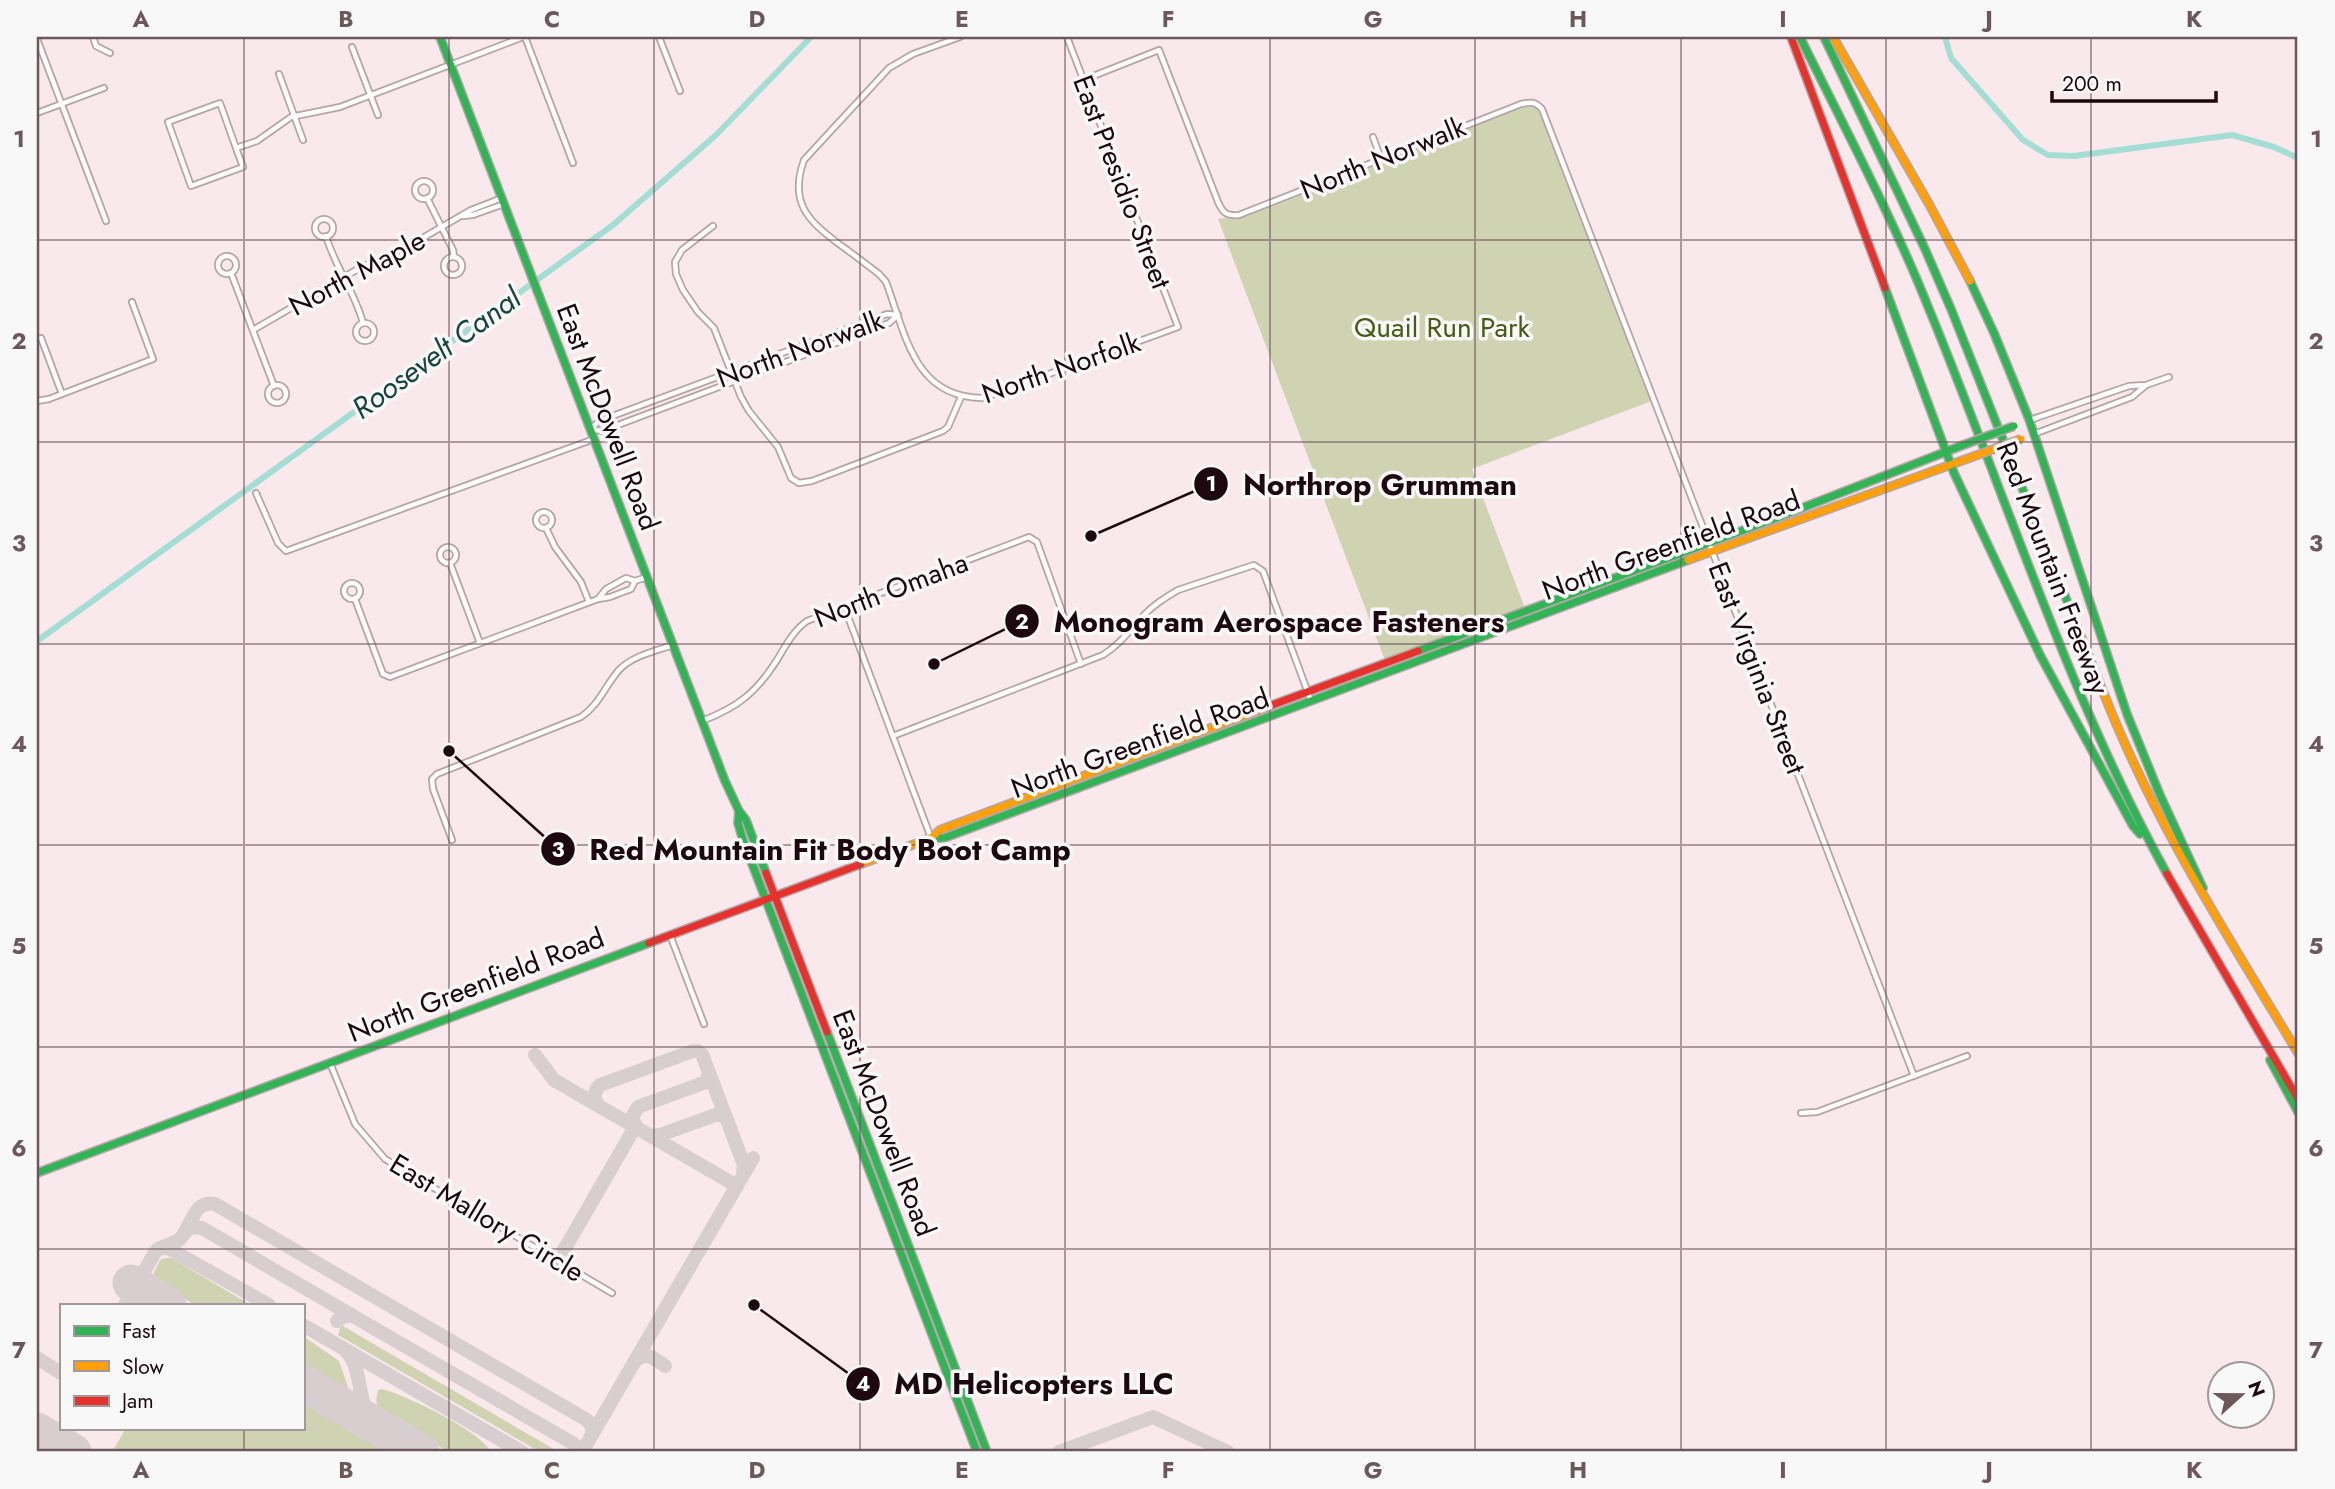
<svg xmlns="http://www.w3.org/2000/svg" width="2335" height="1489" viewBox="0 0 2335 1489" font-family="Jost,sans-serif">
<rect width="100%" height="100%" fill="#f9e9ec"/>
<!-- green -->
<g fill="#cfd3b2">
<polygon points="1531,102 1542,109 1654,400 1472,469 1526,611 1386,663 1218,219 1239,215"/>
<polygon points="165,1258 171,1258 251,1305 195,1305 153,1279 154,1272 160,1260"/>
<polygon points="341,1325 557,1451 561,1452 540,1452 338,1335"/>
<polygon points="303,1336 339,1361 351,1396 303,1368"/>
<path d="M382,1389C406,1395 480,1431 491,1452H449L381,1413C375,1407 376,1398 378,1390Z"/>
<polygon points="303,1398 396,1452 112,1452 126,1428 303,1428"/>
</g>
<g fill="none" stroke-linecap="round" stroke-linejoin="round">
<!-- canal -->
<g stroke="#a4ddd4" stroke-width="6">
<polyline points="1945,37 1951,58 2023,140 2048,155 2074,156 2232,135 2274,147 2298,158"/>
<polyline points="37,641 613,225 716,135 811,37"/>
</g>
<!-- taxiway -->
<g stroke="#d8ced0" stroke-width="14">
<polyline points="535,1055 554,1080 737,1186"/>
<path d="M599,1106C593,1099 593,1092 600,1085L693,1051H698L702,1054L744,1165L743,1175"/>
<polyline points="637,1129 632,1117 638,1107 706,1082 709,1074"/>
<polyline points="651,1136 660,1135 718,1114 726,1118"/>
<polyline points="185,1232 191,1227 202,1228 353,1316"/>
<path d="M158,1249C165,1245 174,1244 180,1239C192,1227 193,1199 215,1204L587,1420L592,1427V1435"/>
<polyline points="564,1250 635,1127"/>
<polyline points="125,1305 154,1254 158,1249 166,1247 269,1305"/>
<polyline points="337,1321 344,1316 353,1316 574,1444 579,1452"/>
<polyline points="303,1325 522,1452"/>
<path d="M346,1351C365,1371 355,1408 377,1427"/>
<polyline points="37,1358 61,1373"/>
<path d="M635,1361C646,1350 655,1359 665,1366"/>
<polyline points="582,1452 753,1158"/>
<polyline points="1059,1452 1153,1417 1228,1452"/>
</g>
<!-- runway -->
<g stroke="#d8ced0" stroke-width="37">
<polyline points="131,1283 168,1305"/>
<polyline points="303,1383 421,1452"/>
<polyline points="37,1431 73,1452"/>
</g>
<defs>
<g id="street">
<polyline points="93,37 96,46 110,53"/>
<polyline points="525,37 573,163"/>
<polyline points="659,37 680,91"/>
<path d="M960,37L913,54L889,68L804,160C789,202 807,220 839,244C853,254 866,264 879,274L886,282C906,335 914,398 983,398L1178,327L1067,37"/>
<polyline points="37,39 106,221"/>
<polyline points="352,47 378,115"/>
<polyline points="279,74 303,140"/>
<path d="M1083,80L1159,50L1218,202C1223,213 1226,216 1239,215L1521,104C1530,102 1535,101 1542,109L1914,1076"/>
<polyline points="37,113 104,88"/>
<polyline points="1373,137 1381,159"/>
<polyline points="236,148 220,103 168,122 191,186 243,167 236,148 257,141 291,117 340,107 523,37"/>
<circle cx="424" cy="190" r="9"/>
<polyline points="427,198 453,250 454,257"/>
<polyline points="463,216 473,215 504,204"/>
<circle cx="324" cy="228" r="9"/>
<polyline points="713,226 682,250 675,262 676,274 683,290 698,312 714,328 741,397 749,411 778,447 791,478 799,483 812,481 943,431 948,427 961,397"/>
<path d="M326,236C335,267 355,292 363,323"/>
<circle cx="227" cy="265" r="9"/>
<circle cx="453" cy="266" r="9"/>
<polyline points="231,273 274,386"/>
<circle cx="365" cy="332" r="9"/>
<polyline points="253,330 358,269 407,247 471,210 502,198"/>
<polyline points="41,338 62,394"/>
<circle cx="277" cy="394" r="9"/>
<polyline points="37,401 49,399 153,359 132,302"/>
<polyline points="2030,420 2129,386 2146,385 2169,377"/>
<polyline points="591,429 602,431 889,323 898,315"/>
<polyline points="591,429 599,421 887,314 898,315"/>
<polyline points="2034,434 2132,397 2145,386"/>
<polyline points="256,493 278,543 286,551 594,439"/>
<circle cx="544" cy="520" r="8"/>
<polyline points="546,528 555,547 581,582 589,602"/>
<circle cx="448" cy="555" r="8"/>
<polyline points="450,563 480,643"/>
<polyline points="635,581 631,589 610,597 598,599 606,589 626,578 635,581 647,577"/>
<circle cx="352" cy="591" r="8"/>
<polyline points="355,599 383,674 390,677 598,599"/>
<polyline points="844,606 931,838"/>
<path d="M702,721C738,707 756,693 777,660C786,645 793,631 807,621L1029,537L1037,542L1081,664"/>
<path d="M893,736L1103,655C1123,642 1130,629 1146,613C1156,603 1166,597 1178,590L1254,565L1263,571L1311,701"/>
<path d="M452,840L433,789L432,779L437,774L581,717C599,705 605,686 619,670C632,656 655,651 673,645"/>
<polyline points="670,935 704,1024"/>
<polyline points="330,1063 355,1124 385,1159 612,1293"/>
<polyline points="1801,1113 1817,1112 1967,1056"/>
</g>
<g id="fast">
<polyline points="440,37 725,781 739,811 746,820 766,873"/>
<path d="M1800,37C1844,127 1892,216 1929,309C2007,498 2068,695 2167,874"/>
<polyline points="1824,37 1925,249 1951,309 2104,694"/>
<polyline points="1970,281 1994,333 2029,419 2127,714 2160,795 2203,888"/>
<polyline points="1885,288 1954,473 2040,655 2133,826 2140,834"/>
<polyline points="1418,651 1784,515 1958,447"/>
<polyline points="739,811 738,823 743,840 977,1452"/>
<polyline points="931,838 944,838 1688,560"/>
<polyline points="827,1032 987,1452"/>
<polyline points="2270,1060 2298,1112"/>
<polyline points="37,1173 649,943"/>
</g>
<g id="slow">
<polyline points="1833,37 1929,204 1970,281"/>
<polyline points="1688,560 1972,457"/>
<path d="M2104,694C2154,822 2228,936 2298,1053"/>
<polyline points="861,864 931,838 940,830 1264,708"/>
</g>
<g id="jam">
<polyline points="1791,37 1885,288"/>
<polyline points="1264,708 1418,651"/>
<polyline points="766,873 827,1032"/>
<polyline points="2167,874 2298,1099"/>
<polyline points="649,943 861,864"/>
</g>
</defs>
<!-- street casing -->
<use href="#street" stroke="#b6a5a8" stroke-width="8"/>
<!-- fast casing -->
<use href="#fast" stroke="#b6a5a8" stroke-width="10"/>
<!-- slow casing -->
<use href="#slow" stroke="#b6a5a8" stroke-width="10"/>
<!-- jam casing -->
<use href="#jam" stroke="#b6a5a8" stroke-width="10"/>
<!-- street -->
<use href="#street" stroke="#fefcfc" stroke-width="4.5"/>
<!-- fast -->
<use href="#fast" stroke="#30b455" stroke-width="7"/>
<!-- slow -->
<use href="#slow" stroke="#ff9f0a" stroke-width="7"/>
<!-- jam -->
<use href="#jam" stroke="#e5322d" stroke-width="7"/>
<defs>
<polyline id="fast-bridge" points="1958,447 2014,426"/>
<polyline id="slow-bridge" points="1972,457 2021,439"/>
</defs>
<!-- fast-bridge casing -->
<use href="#fast-bridge" stroke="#b6a5a8" stroke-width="10" stroke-linecap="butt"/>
<!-- slow-bridge casing -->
<use href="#slow-bridge" stroke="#b6a5a8" stroke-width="10" stroke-linecap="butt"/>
<!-- fast-bridge -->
<use href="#fast-bridge" stroke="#30b455" stroke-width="7"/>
<!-- slow-bridge -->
<use href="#slow-bridge" stroke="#ff9f0a" stroke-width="7"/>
</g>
<!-- grid -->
<path fill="none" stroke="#6b575c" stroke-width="2" stroke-opacity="0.55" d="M244,37V1305M449,37V1452M654,37V1452M860,37V1452M1065,37V1452M1270,37V1452M1475,37V1452M1681,37V1452M1886,37V1452M2091,37V1452M37,240H2298M37,442H2298M37,644H2298M37,845H2298M37,1047H2298M37,1249H2298M244,1428V1452"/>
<g text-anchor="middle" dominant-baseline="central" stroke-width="7" stroke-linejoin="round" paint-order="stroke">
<!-- street labels -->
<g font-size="28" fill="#1e080f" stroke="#f8f8f8">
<text transform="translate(1383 158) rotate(-22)">North Norwalk</text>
<text transform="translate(1122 182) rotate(69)">East Presidio Street</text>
<text transform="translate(357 273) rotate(-28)">North Maple</text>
<text transform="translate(800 349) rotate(-20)">North Norwalk</text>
<text transform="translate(1061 368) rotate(-19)">North Norfolk</text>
<text transform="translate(608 417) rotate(69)">East McDowell Road</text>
<text transform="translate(1671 545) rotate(-20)">North Greenfield Road</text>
<text transform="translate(2053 568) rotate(69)">Red Mountain Freeway</text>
<text transform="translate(891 590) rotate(-21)">North Omaha</text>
<text transform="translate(1757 668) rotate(69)">East Virginia Street</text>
<text transform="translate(1140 743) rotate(-20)">North Greenfield Road</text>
<text transform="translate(476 985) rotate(-21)">North Greenfield Road</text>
<text transform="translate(884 1123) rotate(69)">East McDowell Road</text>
<text transform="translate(487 1218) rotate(31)">East Mallory Circle</text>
</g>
<!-- park labels -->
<g font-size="28" fill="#485b16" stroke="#f8f8f8">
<text x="1442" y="327">Quail Run Park</text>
</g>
<!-- water labels -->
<g font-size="30" font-style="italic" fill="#1a443e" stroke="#f8f8f8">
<text transform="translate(436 353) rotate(-36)">Roosevelt Canal</text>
</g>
</g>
<!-- callouts -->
<path fill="none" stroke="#1e080f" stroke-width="2.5" d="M1091 536L1211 484M934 664L1022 621M449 751L558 849M754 1305L863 1384"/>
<g fill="#1e080f" stroke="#f8f8f8" stroke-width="2.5">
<circle cx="1091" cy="536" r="7"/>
<circle cx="934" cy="664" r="7"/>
<circle cx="449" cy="751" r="7"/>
<circle cx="754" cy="1305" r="7"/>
<circle cx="1211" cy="484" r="18"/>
<circle cx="1022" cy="621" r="18"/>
<circle cx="558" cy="849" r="18"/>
<circle cx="863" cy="1384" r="18"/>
</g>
<g font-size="21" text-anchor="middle" font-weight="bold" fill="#fff">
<text x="1211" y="491">1</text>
<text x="1022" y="629">2</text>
<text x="558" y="857">3</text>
<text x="863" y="1391">4</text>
</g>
<g font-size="30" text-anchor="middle" font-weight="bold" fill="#1e080f" stroke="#f8f8f8" stroke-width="7" stroke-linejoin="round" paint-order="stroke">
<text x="1380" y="495">Northrop Grumman</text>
<text x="1279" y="632">Monogram Aerospace Fasteners</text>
<text x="830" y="860">Red Mountain Fit Body Boot Camp</text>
<text x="1034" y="1394">MD Helicopters LLC</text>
</g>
<!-- border -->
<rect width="2335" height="1489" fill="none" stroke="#f8f8f8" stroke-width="77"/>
<!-- legend -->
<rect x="60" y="1304" width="245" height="126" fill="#f8f8f8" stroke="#a1989b" stroke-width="2"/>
<rect x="74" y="1326" width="35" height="10" fill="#30b455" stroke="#a1989b" stroke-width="2"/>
<text x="122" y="1338" font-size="21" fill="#1e080f">Fast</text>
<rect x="74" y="1361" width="35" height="10" fill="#ff9f0a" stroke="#a1989b" stroke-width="2"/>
<text x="122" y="1374" font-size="21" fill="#1e080f">Slow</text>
<rect x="74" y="1396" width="35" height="10" fill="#e5322d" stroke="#a1989b" stroke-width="2"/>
<text x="122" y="1408" font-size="21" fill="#1e080f">Jam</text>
<!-- north arrow -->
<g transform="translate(2241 1395) rotate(69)"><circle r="33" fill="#f8f8f8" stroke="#a1989b" stroke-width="2"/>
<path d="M0-5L12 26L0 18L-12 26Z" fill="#6b575c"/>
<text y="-10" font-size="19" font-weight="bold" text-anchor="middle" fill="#1e080f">N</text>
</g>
<!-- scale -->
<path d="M2052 91v10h164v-10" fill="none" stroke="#1e080f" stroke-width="3.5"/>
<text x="2062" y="91" font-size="21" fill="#1e080f" stroke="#f8f8f8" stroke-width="5" paint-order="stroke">200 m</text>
<rect x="38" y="38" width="2258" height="1412" fill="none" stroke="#6b575c" stroke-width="2.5"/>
<g font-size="23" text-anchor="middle" font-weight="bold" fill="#6b575c">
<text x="141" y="27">A</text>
<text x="346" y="27">B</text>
<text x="552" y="27">C</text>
<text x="757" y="27">D</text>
<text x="962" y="27">E</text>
<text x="1168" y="27">F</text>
<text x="1373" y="27">G</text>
<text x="1578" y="27">H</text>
<text x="1783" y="27">I</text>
<text x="1989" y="27">J</text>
<text x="2194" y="27">K</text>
<text x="19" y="147">1</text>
<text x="2316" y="147">1</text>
<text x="19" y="349">2</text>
<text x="2316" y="349">2</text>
<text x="19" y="551">3</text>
<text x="2316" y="551">3</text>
<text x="19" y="752">4</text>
<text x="2316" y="752">4</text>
<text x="19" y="954">5</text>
<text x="2316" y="954">5</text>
<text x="19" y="1156">6</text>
<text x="2316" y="1156">6</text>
<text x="19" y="1358">7</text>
<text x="2316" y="1358">7</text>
<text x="141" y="1478">A</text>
<text x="346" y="1478">B</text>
<text x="552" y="1478">C</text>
<text x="757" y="1478">D</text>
<text x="962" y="1478">E</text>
<text x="1168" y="1478">F</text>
<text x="1373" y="1478">G</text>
<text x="1578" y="1478">H</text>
<text x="1783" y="1478">I</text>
<text x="1989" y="1478">J</text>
<text x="2194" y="1478">K</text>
</g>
</svg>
